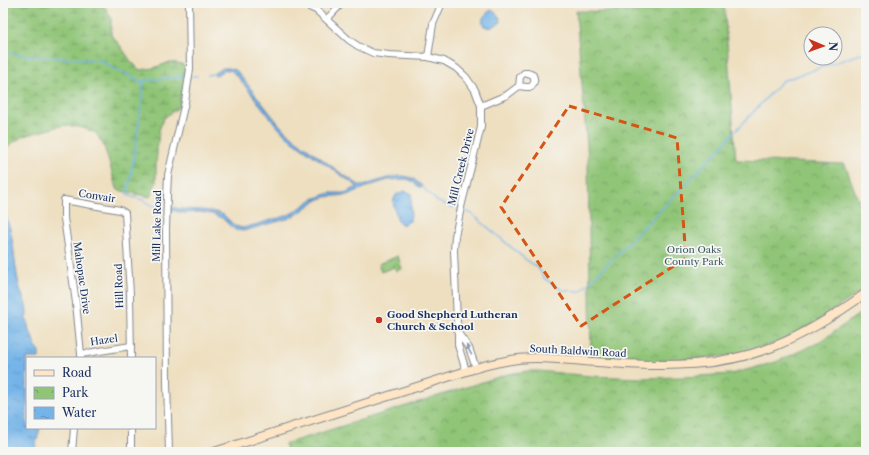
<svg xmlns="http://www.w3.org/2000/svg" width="869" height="455" viewBox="0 0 869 455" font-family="'Libre Caslon Text',serif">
<defs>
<pattern id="wetland-marsh" width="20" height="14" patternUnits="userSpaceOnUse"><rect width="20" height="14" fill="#90c577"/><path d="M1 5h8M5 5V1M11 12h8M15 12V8" fill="none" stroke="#75a065"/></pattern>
<pattern id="park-crowns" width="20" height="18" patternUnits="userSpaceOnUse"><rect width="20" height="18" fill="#90c577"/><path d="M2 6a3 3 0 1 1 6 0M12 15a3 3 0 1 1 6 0" fill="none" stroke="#75a065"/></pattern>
<pattern id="water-ripples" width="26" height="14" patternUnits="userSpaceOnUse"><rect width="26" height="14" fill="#74b4e8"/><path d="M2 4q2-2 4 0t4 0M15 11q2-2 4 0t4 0" fill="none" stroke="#5e93bf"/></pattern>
</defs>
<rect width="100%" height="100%" fill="#f6f6f2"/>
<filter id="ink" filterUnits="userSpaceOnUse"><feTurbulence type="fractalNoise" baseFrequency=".025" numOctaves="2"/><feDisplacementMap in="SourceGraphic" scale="8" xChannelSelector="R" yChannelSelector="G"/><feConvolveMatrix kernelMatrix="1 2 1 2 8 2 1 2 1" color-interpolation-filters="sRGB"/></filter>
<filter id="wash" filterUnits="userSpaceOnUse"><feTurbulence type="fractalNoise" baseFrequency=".012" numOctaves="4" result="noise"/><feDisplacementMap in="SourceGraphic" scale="16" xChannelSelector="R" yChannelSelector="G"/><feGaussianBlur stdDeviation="0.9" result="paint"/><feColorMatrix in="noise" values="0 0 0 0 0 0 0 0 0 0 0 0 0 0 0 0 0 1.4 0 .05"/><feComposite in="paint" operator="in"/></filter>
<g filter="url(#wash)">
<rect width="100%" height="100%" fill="#eedfc0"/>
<!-- wetland -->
<polygon fill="url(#wetland-marsh)" stroke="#567a6a" points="3,3 90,3 105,7 111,18 111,35 119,44 130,60 140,70 154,68 170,62 182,64 185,68 179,107 164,118 159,130 156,164 156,183 150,197 118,190 114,181 111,169 104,146 96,133 84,128 65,125 23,136 11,144 3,152"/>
<!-- park -->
<g fill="url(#park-crowns)" stroke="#567a6a">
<polygon points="650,3 724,3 736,160 845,164 866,222 866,288 815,323 777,343 726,356 678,360 633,361 591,358 588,158 576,11 650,12"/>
<polygon points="398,256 402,269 397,271 394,267 381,272 378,264"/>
<polygon points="866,309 866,452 288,452 285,444 508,374 528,371 539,371 590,376 639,378 685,377 731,374 776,362 820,342"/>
</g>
<!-- water -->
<g fill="url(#water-ripples)" stroke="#4872a3">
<path d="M491,10C497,13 500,16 501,22L490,28L484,26C480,18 485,15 491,10Z"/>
<path d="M223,68H229L236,70L278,123L286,132L338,171L359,185L363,186C374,182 398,173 409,177C414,178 418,183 422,186V187L420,188L412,181L407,179L388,180L372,185L347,195L325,197L314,202L296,215L287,219L243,231L235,230L222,218L212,214L199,212L184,213L171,210V209L173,207L179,209L203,210L216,212L224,215L235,226L243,228L286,216L294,212L313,199L324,195L330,193H344L358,187L287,137L276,125L242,82L233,72L230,70H225L216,75H214V73Z"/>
<path d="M404,191L411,193C412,198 411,202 411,207C411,212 411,216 410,221L405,224H401L398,221L394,207L393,201L396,195Z"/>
<path d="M3,210C15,233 13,260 19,285C21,294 26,302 27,311C27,315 27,317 25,320L28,321V326L29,331L32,335L35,346L39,351V358H27V428H40L35,448L33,452H3Z"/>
</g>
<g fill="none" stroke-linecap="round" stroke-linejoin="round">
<!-- stream -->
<g stroke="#74b4e8" stroke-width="1.5">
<polyline points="3,52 29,56 99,60 109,65 113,69 124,73 140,81 144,84 134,158 127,195 143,200 151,205 165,209"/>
<polyline points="208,75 213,74"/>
<polyline points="192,76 197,76"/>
<polyline points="140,81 188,76"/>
<polyline points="422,187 430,194 438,202 444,204 449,207 458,207 459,209"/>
<polyline points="462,211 468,212 472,214 525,259 537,267 541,272 544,278 545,279 562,290 581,291 690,180 782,81 866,52"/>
</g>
</g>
</g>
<g filter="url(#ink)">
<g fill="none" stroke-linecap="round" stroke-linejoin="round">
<defs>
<g id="minor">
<polyline points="300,3 316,10 349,40 358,46 373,53 389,55 428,57 444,61 456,68 466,77 475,90 481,106 481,127 462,203 455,236 454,251 457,322 458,333 458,345 466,371"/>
<polyline points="327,19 342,3"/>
<polyline points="428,57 433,24 442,3"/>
<path d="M481,106L507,95L519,86L526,87H531C535,82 535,80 533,75L528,73H524L520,77L519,86"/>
<polyline points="458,333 469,348 476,368"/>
<polyline points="81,354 131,346"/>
<polyline points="81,358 81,354 76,303 64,218 64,200 120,210 125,213 130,294 131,358"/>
<polyline points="131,428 131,452"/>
<polyline points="72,452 74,428"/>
<polyline points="169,452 167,383 166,230 167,196 168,175 185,102 190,69 189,3"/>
</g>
<path id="secondary" d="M214,452L476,368C496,362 516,358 536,358C561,358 586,362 611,363C666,367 723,367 775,346C808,333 837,314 866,293"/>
</defs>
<!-- minor casing -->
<use href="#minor" stroke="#84878f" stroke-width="8"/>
<!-- secondary casing -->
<use href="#secondary" stroke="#84878f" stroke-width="10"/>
<!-- minor -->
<use href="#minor" stroke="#fff" stroke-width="6"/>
<!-- secondary -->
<use href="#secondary" stroke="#fde5c5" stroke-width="8"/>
</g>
<!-- one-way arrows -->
<defs><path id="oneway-solid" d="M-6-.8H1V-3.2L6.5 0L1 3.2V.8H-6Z"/></defs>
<use fill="#8d97ae" href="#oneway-solid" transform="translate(469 350) rotate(-117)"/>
</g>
<!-- marked area -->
<path fill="none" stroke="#d45514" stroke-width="3" stroke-dasharray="8 5" stroke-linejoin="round" d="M569,106L677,138L686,258L581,326L501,207Z"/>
<!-- markers -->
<circle fill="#c8321e" stroke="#f6f6f2" stroke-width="1.5" cx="379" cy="320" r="4"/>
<g text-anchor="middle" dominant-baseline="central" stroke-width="3.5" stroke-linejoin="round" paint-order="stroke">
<!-- street labels -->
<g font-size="10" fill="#1b2f5e" stroke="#f6f6f2">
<text transform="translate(461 167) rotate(-76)">Mill Creek Drive</text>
<text transform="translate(97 196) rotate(9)">Convair</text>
<text transform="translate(157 226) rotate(-89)">Mill Lake Road</text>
<text transform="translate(82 278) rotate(82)">Mahopac Drive</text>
<text transform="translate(119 286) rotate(-92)">Hill Road</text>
<text transform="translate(104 340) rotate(-8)">Hazel</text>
<text transform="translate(578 351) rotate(3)">South Baldwin Road</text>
</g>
<!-- park labels -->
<g font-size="10" fill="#3e5c66" stroke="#f6f6f2">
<text x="694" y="249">Orion Oaks<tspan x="694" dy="12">County Park</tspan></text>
</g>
<!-- poi labels -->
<g font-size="10" font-weight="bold" fill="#1b2f5e" stroke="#f6f6f2" text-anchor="start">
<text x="387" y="314">Good Shepherd Lutheran<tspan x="387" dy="12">Church &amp; School</tspan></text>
</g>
</g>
<!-- margin -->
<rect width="869" height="455" fill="none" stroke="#f6f6f2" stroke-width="16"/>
<!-- legend -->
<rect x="26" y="357" width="130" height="72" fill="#f6f6f2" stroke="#9ea6b7"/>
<rect x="34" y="370" width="20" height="6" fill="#fde5c5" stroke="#9ea6b7"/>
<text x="62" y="377" font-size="12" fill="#1b2f5e">Road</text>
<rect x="34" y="387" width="20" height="12" fill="url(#park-crowns)" stroke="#9ea6b7"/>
<text x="62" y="397" font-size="12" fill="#1b2f5e">Park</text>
<rect x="34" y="407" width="20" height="12" fill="url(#water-ripples)" stroke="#9ea6b7"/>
<text x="62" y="417" font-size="12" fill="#1b2f5e">Water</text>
<!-- north arrow -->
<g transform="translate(823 46) rotate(92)"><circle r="19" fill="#f6f6f2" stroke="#9ea6b7"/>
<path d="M0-3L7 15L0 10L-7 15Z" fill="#c8321e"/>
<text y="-6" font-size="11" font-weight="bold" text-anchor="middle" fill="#1b2f5e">N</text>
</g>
</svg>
